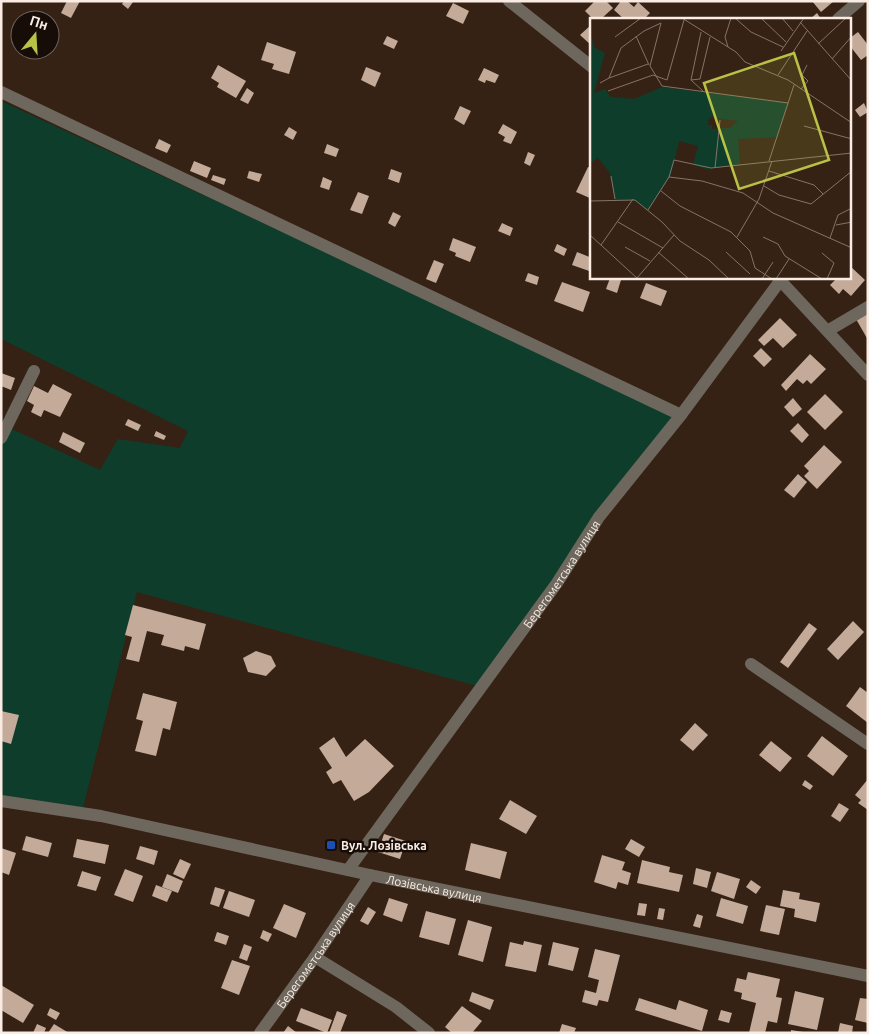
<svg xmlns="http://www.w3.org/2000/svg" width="869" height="1034" viewBox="0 0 869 1034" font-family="Ubuntu,sans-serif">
<rect width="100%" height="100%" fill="#352214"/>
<!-- green -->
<polygon fill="#0e3e2b" points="1,101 678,416 477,686 137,592 81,816 1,802 1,428 3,425 100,470 118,439 180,448 188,431 1,339"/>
<!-- building -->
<g fill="#c4aa99">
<polygon points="67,1 80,1 71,18 61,13"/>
<polygon points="124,1 132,1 133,2 128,9 122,4"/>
<polygon points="595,1 606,1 613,8 601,19 593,19 585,11"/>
<polygon points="621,1 627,1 634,7 638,2 650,13 644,19 624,19 614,10"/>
<polygon points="812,1 834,1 821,12"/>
<polygon points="453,3 469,11 463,24 446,16"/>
<polygon points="817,13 821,19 810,19"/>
<polygon points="592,24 592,46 580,35"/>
<polygon points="858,32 868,45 868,55 861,60 850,46 850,38"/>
<polygon points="387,36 398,41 394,49 383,44"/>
<polygon points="267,42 296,52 289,74 272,69 274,64 261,60"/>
<polygon points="218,65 246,81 236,98 217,87 219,83 211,78"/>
<polygon points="366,67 381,73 375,87 361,80"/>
<polygon points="484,68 499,75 495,83 486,80 485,83 478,80"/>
<polygon points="247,88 254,93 248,104 240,100"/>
<polygon points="864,103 868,112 860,117 855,110"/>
<polygon points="460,106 471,111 464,125 454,119"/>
<polygon points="503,124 517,132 511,144 503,141 505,137 498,133"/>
<polygon points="289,127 297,132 293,140 284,135"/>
<polygon points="159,139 171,145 167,153 155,148"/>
<polygon points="327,144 339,149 336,157 324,153"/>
<polygon points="528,152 535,155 530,166 524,163"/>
<polygon points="194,161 211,168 207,178 190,171"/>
<polygon points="588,167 592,168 592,199 576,192"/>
<polygon points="391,169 402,173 399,183 388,179"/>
<polygon points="249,171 262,174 259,182 247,178"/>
<polygon points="213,175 226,179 224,185 211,180"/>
<polygon points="323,177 332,181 329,190 320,187"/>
<polygon points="358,192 369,196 362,214 350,210"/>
<polygon points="393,212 401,216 395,227 388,223"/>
<polygon points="502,223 513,228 510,236 498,231"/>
<polygon points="453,238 476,247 470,262 455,256 456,253 449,250"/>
<polygon points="557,244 567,249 564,256 554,251"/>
<polygon points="577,252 592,258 592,272 572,265"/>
<polygon points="434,260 444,264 436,283 426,279"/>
<polygon points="850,266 865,280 851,296 843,289 839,294 830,285 837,278 850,278"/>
<polygon points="528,273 539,277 537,285 525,281"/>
<polygon points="610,278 621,280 617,293 606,289"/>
<polygon points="562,282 590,292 583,312 554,301"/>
<polygon points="646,283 667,291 661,306 640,298"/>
<polygon points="868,313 868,340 856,319"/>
<polygon points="780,318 797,335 783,348 773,338 764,346 758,340"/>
<polygon points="761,348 772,359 764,367 753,356"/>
<polygon points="810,354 826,369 811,384 807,380 803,384 797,379 786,391 781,385"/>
<polygon points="1,373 15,378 11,390 1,386"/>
<polygon points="53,384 72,394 60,417 44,410 41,417 31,412 34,405 27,401 34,386 48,393"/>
<polygon points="825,394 843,412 825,430 807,412"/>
<polygon points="793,398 802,409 793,417 784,407"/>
<polygon points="128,419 141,425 138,431 125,425"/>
<polygon points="798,423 809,435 802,443 790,431"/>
<polygon points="156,431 166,436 164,440 154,436"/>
<polygon points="63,432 85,443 80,453 59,442"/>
<polygon points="824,445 842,462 817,489 804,476 809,471 804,466"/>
<polygon points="798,474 807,482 794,498 784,490"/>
<polygon points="133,605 206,624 199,650 185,646 184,651 161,645 164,635 147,631 139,662 126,659 132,637 125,635"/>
<polygon points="853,621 864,632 838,660 827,649"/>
<polygon points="809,623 817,629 788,668 780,662"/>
<polygon points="256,651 271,656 276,666 266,676 248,672 243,658"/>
<polygon points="860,687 868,693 868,723 846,706"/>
<polygon points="143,693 177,702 170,730 163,728 156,756 135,751 143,721 136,719"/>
<polygon points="1,711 19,715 11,744 1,741"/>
<polygon points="695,723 708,735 693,751 680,740"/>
<polygon points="822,736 848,756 833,776 807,756"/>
<polygon points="334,737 346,757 365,739 394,766 369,792 354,801 341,780 333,784 326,772 332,768 319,748"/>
<polygon points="771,741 792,758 780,772 759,755"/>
<polygon points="868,779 868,810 858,803 861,800 855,795"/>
<polygon points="805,780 813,786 810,790 802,785"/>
<polygon points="510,800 537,816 526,834 499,819"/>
<polygon points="839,803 849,809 840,822 831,816"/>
<polygon points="384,834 406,841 400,859 378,852"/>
<polygon points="26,836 52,843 48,857 22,850"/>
<polygon points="77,839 109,845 105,864 73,857"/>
<polygon points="631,839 645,847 639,857 625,849"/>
<polygon points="471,843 507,852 500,879 465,870"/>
<polygon points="140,846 158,851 154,865 136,859"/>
<polygon points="1,848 16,853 9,875 1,872"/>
<polygon points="602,855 625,862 622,870 631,873 628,885 618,882 616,889 594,882"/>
<polygon points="180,859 191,864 184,879 173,874"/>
<polygon points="642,860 670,867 669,872 683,875 679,892 637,883"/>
<polygon points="696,868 711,872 707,888 693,884"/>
<polygon points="125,869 143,876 133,902 114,895"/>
<polygon points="82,871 101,877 96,891 77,886"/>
<polygon points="717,872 740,879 734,899 711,891"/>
<polygon points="167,874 183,881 178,893 162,887"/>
<polygon points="751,880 761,887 756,894 746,887"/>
<polygon points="156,885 172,891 167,902 152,896"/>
<polygon points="215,887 225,890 219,907 210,904"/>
<polygon points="783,890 800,893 799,899 820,903 816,922 794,917 795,909 780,906"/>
<polygon points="229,891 255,900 249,917 223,908"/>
<polygon points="389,898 408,904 402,922 383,915"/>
<polygon points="721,898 748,906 743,924 716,916"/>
<polygon points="639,903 647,904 645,916 637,915"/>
<polygon points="284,904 306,913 296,938 273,928"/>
<polygon points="766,905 785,909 779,935 760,931"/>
<polygon points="368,907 376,912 368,925 360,921"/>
<polygon points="659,908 665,909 663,920 657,919"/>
<polygon points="426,911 456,919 449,945 419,937"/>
<polygon points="697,914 703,916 700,928 693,926"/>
<polygon points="468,920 492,927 483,962 458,955"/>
<polygon points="263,930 272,934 268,942 260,938"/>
<polygon points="217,932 229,936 226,945 214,941"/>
<polygon points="524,941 542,945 536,972 505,966 510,942 523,945"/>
<polygon points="553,942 579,948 573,971 548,965"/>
<polygon points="244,944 252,947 247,961 239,958"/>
<polygon points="595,949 620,955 608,1002 599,1000 597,1006 582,1002 585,990 596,993 599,980 588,977"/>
<polygon points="232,960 250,966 239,995 221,988"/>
<polygon points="748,972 780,979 776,997 782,998 777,1023 768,1021 765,1033 749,1033 756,1003 741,999 742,993 734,991 737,978 746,980"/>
<polygon points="1,985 34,1005 23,1023 1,1010"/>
<polygon points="795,991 824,998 817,1030 788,1024"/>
<polygon points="472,992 494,1000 490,1010 469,1001"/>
<polygon points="639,998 676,1010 679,1000 708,1010 702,1031 635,1010"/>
<polygon points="860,998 868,999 868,1023 855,1020"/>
<polygon points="462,1006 482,1021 472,1033 452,1033 445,1027"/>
<polygon points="50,1008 60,1013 56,1020 47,1015"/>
<polygon points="301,1008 332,1020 327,1033 296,1021"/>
<polygon points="721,1010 732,1013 729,1023 718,1020"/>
<polygon points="337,1011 347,1015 340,1033 329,1033"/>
<polygon points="840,1023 853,1026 852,1033 838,1033"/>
<polygon points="37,1024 46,1028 44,1033 33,1033"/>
<polygon points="54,1024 69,1033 48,1033"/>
<polygon points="562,1024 576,1028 574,1033 559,1033"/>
<polygon points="288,1026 297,1033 283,1033"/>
<polygon points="791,1030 803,1032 803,1033 791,1033"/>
</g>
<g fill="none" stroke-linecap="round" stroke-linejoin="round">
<!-- minor -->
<g stroke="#6d675d" stroke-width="12">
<polyline points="509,1 592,67"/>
<polyline points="838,19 859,1"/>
<polyline points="1,92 681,415"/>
<polyline points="778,278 868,375"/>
<polyline points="829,330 868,307"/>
<polyline points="1,438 34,371"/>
<polyline points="751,664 868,744"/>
<path id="s1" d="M348,870L557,583L599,517L681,415L780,281"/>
<polyline points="315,957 396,1007 429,1033"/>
<path id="s2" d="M260,1033L315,957L370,875"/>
</g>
<!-- tertiary -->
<path stroke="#6d675d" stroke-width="12" id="s3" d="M1,801L101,816L370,875L868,976"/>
</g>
<!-- markers -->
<rect fill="#1a4fb4" stroke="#160d08" stroke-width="2" x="326" y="840" width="10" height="10" rx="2.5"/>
<g text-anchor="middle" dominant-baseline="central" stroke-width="5" stroke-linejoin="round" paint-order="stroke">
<!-- street labels -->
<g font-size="12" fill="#faece3" stroke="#160d08">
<text stroke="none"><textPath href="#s1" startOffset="365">Берегометська вулиця</textPath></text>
<text stroke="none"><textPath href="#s3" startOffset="442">Лозівська вулиця</textPath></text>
<text stroke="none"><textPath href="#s2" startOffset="96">Берегометська вулиця</textPath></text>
</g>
<!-- poi labels -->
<g font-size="12" font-weight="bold" fill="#faece3" stroke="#160d08" text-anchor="start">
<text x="341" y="845">Вул. Лозівська</text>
</g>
</g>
<!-- overview -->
<g transform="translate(590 18)">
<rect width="261" height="261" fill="#352214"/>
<path d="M1,17L4,29L15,35L4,75L15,71L21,79L44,81L72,69L198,85L186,119L148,121L150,146L116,151L103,147L108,128L89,123L81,157L58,192L44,182H25L20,155L8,140L0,145ZM119,99L148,103L140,110L122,111V107H118Z" fill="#0e3e2b" fill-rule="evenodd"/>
<path fill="none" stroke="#847367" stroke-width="1" d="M92,0L146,34L155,44L198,62L262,105M145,0L161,14L193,29M171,0L196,24M192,0L203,13M210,4L262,63M71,5L60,48L72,68L198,85M111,14L101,62L113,73M46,18L59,47M25,19L51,0M228,26L256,0M138,29L135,19L141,0M191,33L214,0M242,41L262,18M188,57L217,13M19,60L58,46M101,62L110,61L120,19M10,65L19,60L31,30L54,13L71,5M211,71L218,63L212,57L217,47M18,73L63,57L77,62L94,2M214,108L262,121M179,143L204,67M125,150L130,102M179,153L224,167L233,176M21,158L25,181M79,159L112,163L153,175L183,195L262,230M174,168L189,177L221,186L262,153M71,173L90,188L141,214L160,233L165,250L182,261M0,183L45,182L72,204L90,223L119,242L139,261M58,192L79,159L84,142L121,150L262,135M28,204L73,230M246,207L262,204M0,217L48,261M147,219L169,181L182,143M173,219L188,226L195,238L232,261M240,220L248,197L262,190M11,227L43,181M35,229L60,243M68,234L99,261M136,234L160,256M232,235L244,245L237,261M47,260L84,217M172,261L183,244M186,261L199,241"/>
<path fill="#b9c146" fill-opacity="0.15" stroke="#b9c146" stroke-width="2.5" d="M204,35L239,142L149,171L114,65Z"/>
<rect width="261" height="261" fill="none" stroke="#faece3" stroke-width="2.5"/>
</g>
<!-- border -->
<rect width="869" height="1034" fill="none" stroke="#faece3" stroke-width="5"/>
<!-- north arrow -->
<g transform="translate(35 35) rotate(18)"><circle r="24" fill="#160d08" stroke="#716660"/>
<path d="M0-4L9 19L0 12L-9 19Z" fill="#b9c146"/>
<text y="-8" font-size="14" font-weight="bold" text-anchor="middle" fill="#faece3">Пн</text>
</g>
</svg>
